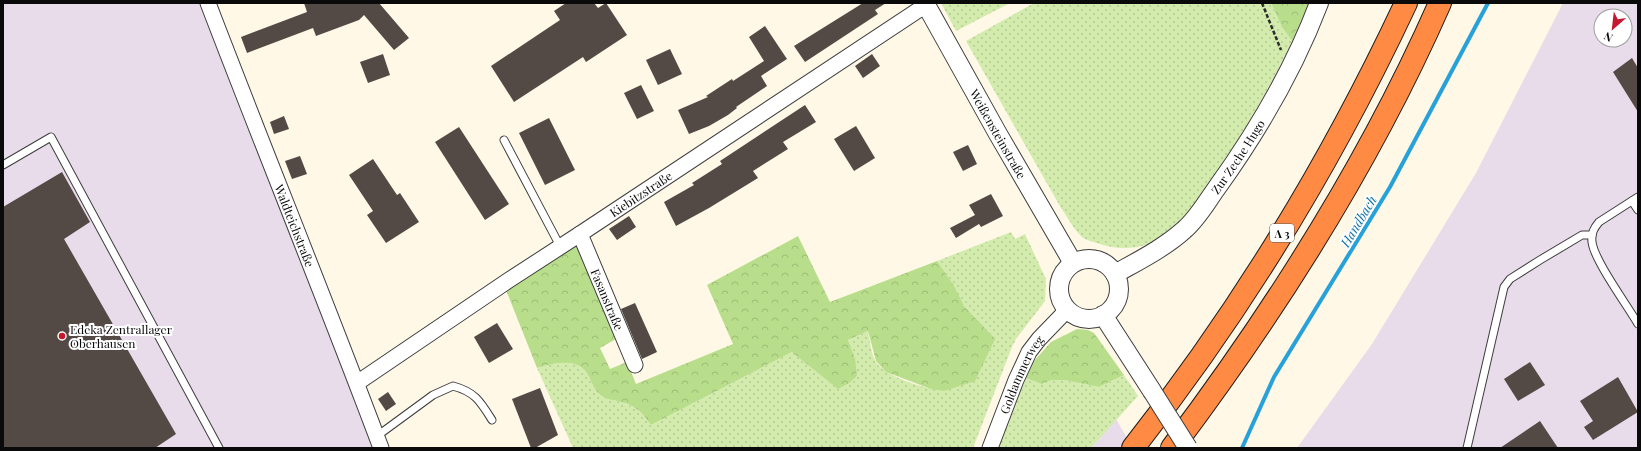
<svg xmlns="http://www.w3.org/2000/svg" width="1641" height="451" viewBox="0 0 1641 451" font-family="'Playfair Display',serif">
<defs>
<pattern id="grass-dots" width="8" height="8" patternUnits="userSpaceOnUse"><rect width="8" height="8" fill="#d3ecad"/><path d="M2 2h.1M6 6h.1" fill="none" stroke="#b4c994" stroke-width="1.8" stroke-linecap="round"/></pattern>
<pattern id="forest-crowns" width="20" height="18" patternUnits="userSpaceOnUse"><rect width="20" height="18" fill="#b8de8b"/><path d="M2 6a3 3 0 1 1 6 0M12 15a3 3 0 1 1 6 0" fill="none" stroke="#9dbd77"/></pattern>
</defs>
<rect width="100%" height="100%" fill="#fff8e6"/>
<!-- industrial -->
<g fill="#e8dcea" fill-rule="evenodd">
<polygon points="3,3 199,3 244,115 385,448 3,448"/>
<path d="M1563,3H1638V448H1297L1372,344L1476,173ZM1601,16H1625V40H1601Z"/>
<polygon points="1116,419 1133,448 1091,448"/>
</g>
<!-- grass -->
<g fill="url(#grass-dots)">
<polygon points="941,3 1010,3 956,31"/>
<path d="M1034,3H1271L1282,27L1292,41C1268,92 1240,140 1207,186C1196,201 1186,218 1171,231C1150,248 1123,253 1097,243C1093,242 1087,240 1083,238C1074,230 1068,218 1061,208L966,41Z"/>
<path d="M1011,232L1015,239L1025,234L1046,279L1045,301L1016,339L1012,347L973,448H573L537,368C554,363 580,356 589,377C593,385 596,394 605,398C609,400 615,400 620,402C635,405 642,413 651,425L792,352L855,358L848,340L868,331C870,341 871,354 876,362C887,378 925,388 944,391L973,316L964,306L937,261Z"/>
<polygon points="1124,375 1138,396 1091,448 998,448 1026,378 1041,384 1052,380 1064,380 1099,387"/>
</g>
<!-- forest -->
<g fill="url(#forest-crowns)">
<polygon points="1271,3 1309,3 1292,41 1282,27"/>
<path d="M798,236L830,302L937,261L954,286L964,306L995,339L975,381L944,391L931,389L886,372L876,361L868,331L848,340L855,358L857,376L849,383L838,389L792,352L651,425C642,413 636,405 620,402C615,400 609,400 605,398C596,394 593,385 589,377C580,356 554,363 537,368L506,290L576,245L580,246L616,339L600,348L610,369L627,362L636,384L733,344L707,285Z"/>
<polygon points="1077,329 1088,330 1094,333 1124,375 1099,387 1064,380 1052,380 1041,384 1026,378 1034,361 1051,342"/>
</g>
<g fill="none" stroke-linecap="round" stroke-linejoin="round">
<!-- stream -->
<polyline stroke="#26a1da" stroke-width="4" points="1242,448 1274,377 1390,187 1488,3"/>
</g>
<!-- building -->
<g fill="#534945">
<polygon points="304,3 379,3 409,38 394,50 364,15 359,20 316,36 313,28 247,53 241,37 307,12"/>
<polygon points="566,3 594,3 598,8 606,3 627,35 586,62 583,57 514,102 491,66 560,20 554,11"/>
<polygon points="863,3 886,3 875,10 878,14 805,62 794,46"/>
<polygon points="765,26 787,59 761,76 767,86 736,107 737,108 728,115 709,126 689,134 678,110 708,97 706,96 732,79 733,81 764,61 749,37"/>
<polygon points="670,49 682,74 658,85 646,60"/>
<polygon points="383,54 390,75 368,83 360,62"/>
<polygon points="872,54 880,66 863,78 855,66"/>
<polygon points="1632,58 1638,68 1638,112 1613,72"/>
<polygon points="641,85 654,111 637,119 624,93"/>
<polygon points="805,105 816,122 783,142 788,149 753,171 758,178 709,208 676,226 664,202 694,185 692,183 722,164 720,161"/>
<polygon points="284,116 289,129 274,134 270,122"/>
<polygon points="549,118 575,170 545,185 519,133"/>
<polygon points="856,126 875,158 854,171 834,139"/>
<polygon points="459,127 509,204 485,220 435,142"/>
<polygon points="968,145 977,164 963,171 953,152"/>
<polygon points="300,156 307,174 292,179 285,161"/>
<polygon points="373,159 397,195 400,193 419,222 386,243 367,215 373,211 349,175"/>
<polygon points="62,172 90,222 64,239 176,434 155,448 3,448 3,207"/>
<polygon points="991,194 1003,216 981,227 979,224 956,238 950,228 975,215 969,205"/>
<polygon points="629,216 636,227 617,240 609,229"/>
<polygon points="635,303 657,352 642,359 621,309"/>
<polygon points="497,323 513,349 489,363 474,337"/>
<polygon points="1530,362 1545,385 1518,401 1504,379"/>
<polygon points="1618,377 1638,412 1593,440 1584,427 1593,421 1580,401"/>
<polygon points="540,388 558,435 535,448 531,448 512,399"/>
<polygon points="388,392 396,404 386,411 378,399"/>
<polygon points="1540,421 1558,448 1500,448"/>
</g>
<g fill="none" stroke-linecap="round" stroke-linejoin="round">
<defs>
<g id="service">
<polyline points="504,140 560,246"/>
<polyline points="3,165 51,137 219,448"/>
<path d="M1638,197L1599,222C1594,228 1591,233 1592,242C1594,260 1627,305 1638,324"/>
<polyline points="1632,201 1638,210"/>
<path d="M377,436L433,395L453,386C475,392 480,401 492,420"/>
<polyline points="1467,448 1504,287 1510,279 1540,260 1582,235 1592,235"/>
</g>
<g id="minor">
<path id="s1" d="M208,3C265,152 325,299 381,448"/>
<path id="s2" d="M580,234L635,365"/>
<path id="s3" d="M357,383L509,280L580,234L926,5"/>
<path id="s4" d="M990,448L1016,380L1029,352L1039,339L1067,310"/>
</g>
<g id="tertiary">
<path id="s5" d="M925,3L998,134L1073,263"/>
<circle cx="1089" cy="289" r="30"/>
<path id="s6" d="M1115,274C1138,261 1164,248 1184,230C1197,219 1206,203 1216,189C1257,132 1294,69 1319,3"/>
<polyline points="1103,315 1152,391"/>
</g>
<g id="motorway">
<path d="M1133,448C1241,311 1332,161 1406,3"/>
<path d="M1172,448C1276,310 1370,162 1440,3"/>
</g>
</defs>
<!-- service casing -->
<use href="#service" stroke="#3d3d3d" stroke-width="9"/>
<!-- minor casing -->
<use href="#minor" stroke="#3d3d3d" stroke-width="17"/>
<!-- tertiary casing -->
<use href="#tertiary" stroke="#3d3d3d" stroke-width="20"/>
<!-- motorway casing -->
<use href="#motorway" stroke="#1b1b1b" stroke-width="24"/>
<!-- path -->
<polyline stroke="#2c2c2c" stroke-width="2.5" stroke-dasharray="4 2" stroke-linecap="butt" points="1262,3 1281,50"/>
<!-- service -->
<use href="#service" stroke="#fff" stroke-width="7"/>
<!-- minor -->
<use href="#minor" stroke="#fff" stroke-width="15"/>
<!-- tertiary -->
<use href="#tertiary" stroke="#fff" stroke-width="18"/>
<!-- motorway -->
<use href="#motorway" stroke="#ff8a44" stroke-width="22"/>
<defs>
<polyline id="tertiary-bridge" points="1152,391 1188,448"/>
</defs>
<!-- tertiary-bridge casing -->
<use href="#tertiary-bridge" stroke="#3d3d3d" stroke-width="20" stroke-linecap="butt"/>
<!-- tertiary-bridge -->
<use href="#tertiary-bridge" stroke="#fff" stroke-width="18"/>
</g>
<!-- markers -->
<circle fill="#c5172e" stroke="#fff" stroke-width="1.5" cx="62" cy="336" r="4"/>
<g text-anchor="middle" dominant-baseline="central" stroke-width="4" stroke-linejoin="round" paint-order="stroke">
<!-- shield labels -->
<rect fill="#fff" stroke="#545454" stroke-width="1" x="1270" y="224" width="24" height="18" rx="3"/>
<g font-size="11" font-weight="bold" fill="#0a0a0a">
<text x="1282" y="233">A 3</text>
</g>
<!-- street labels -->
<g font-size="12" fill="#0a0a0a" stroke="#fff">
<text stroke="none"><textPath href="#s5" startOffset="150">Weißensteinstraße</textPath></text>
<text stroke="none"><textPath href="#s6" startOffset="173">Zur Zeche Hugo</textPath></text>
<text stroke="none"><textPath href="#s3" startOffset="341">Kiebitzstraße</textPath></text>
<text stroke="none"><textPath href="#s1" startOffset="239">Waldteichstraße</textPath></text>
<text stroke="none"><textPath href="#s2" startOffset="71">Fasanstraße</textPath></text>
<text stroke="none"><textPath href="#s4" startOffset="80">Goldammerweg</textPath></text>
</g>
<!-- poi labels -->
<g font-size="12" fill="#0a0a0a" stroke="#fff" text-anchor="start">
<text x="70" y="329">Edeka Zentrallager<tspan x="70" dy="14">Oberhausen</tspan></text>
</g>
<!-- water labels -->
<g font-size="13" font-style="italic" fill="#0a6ea5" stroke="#fff">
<text transform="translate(1358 221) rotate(-59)">Handbach</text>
</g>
</g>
<!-- border -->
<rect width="1641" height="451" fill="none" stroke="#0a0a0a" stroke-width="8"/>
<!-- north arrow -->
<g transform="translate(1613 28) rotate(208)"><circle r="19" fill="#ffffff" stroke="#9d9d9d"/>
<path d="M0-3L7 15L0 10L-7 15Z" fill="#c5172e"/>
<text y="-6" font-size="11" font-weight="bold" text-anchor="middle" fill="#0a0a0a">N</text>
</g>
</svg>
